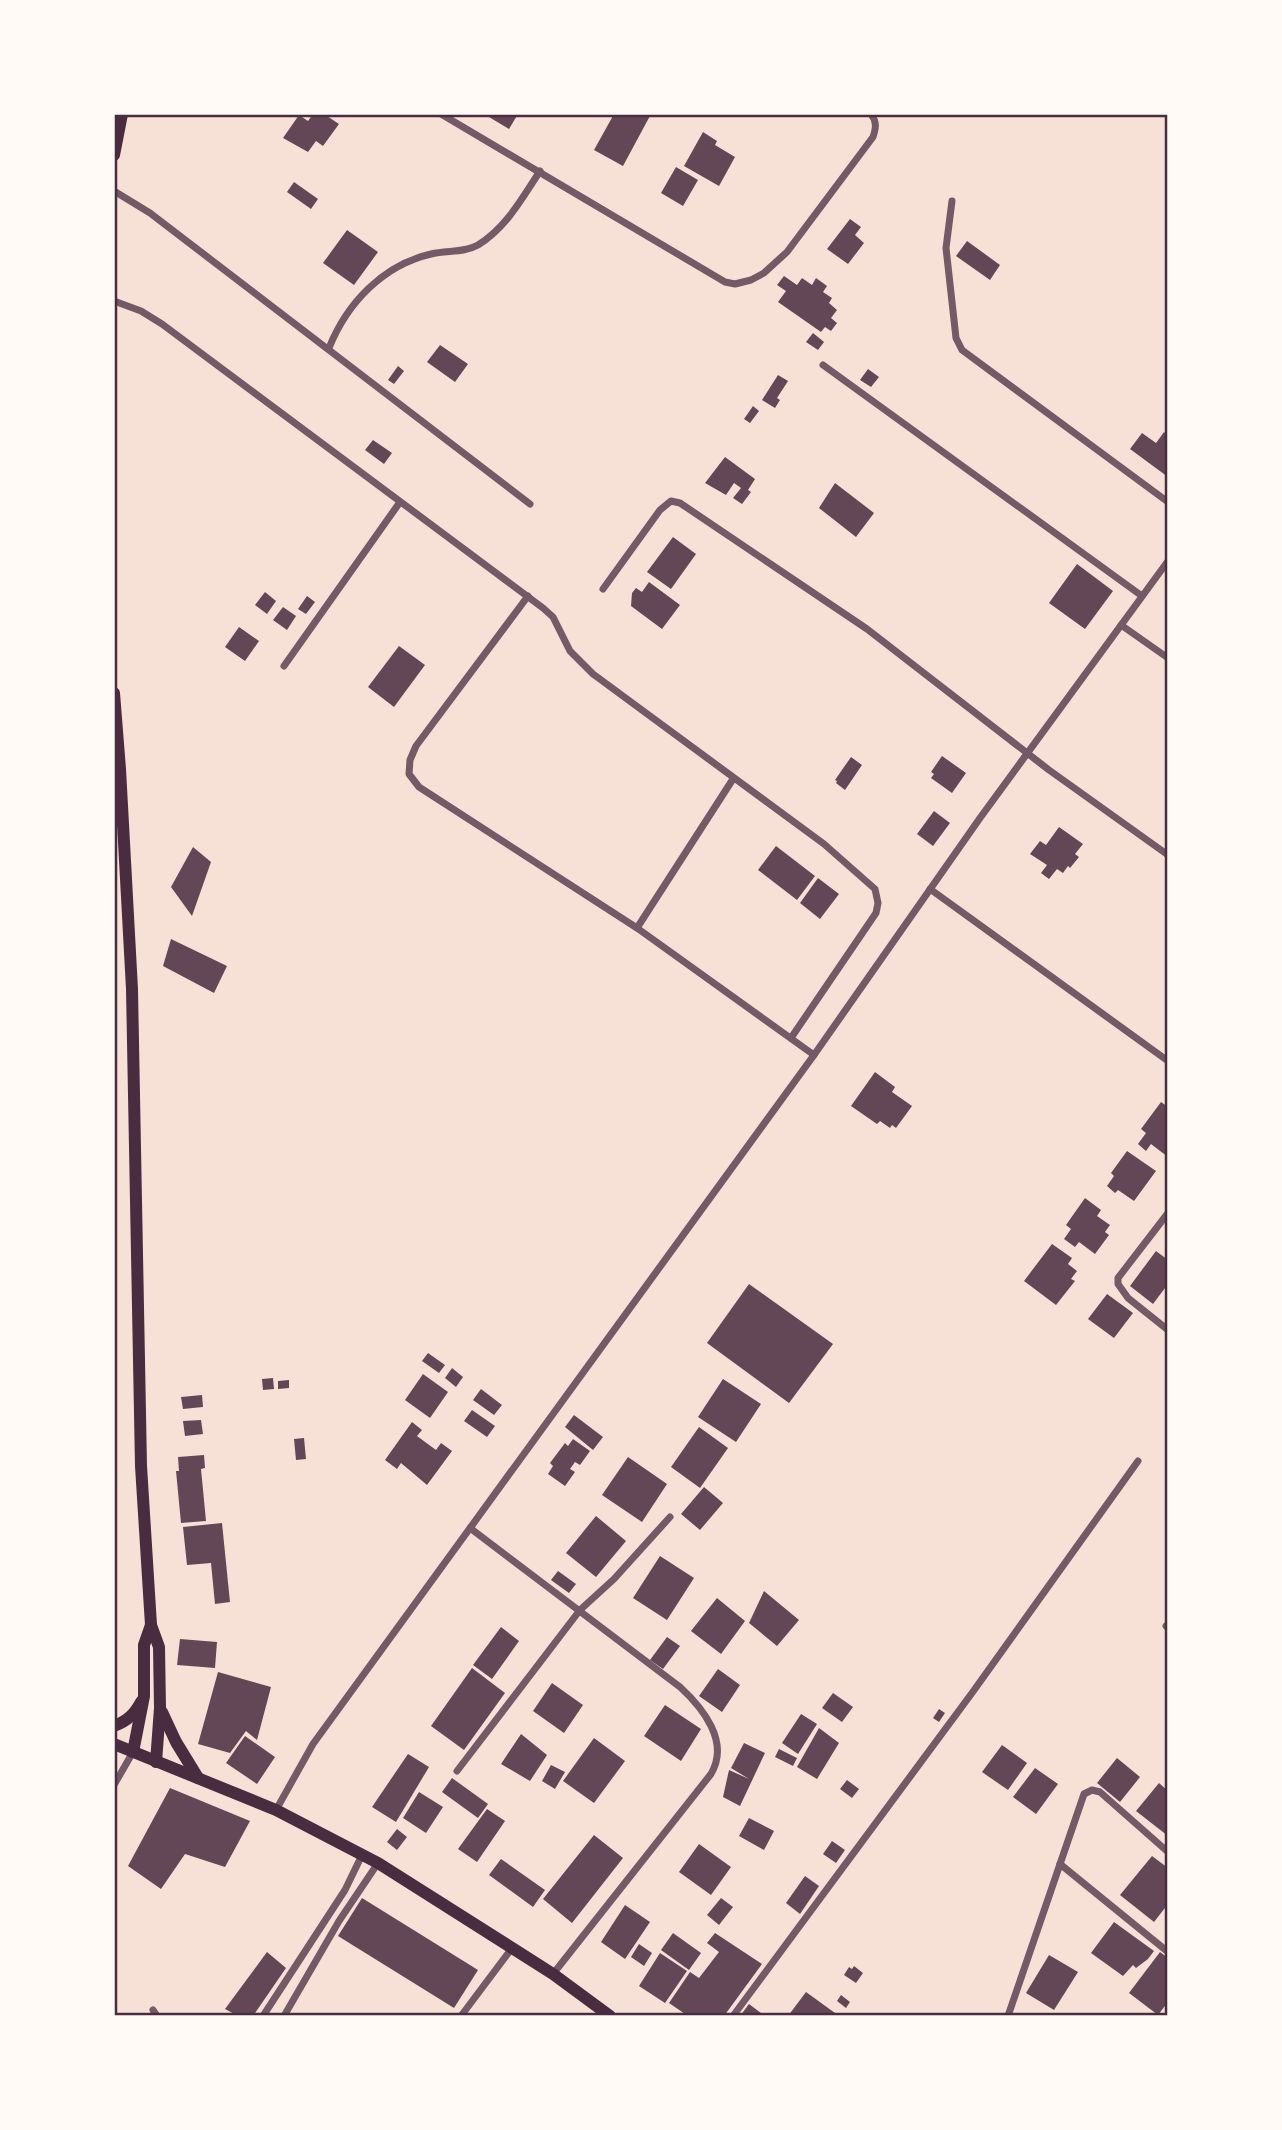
<svg xmlns="http://www.w3.org/2000/svg" width="1282" height="2130" viewBox="0 0 1282 2130" font-family="'Fira Sans',sans-serif">
<rect width="100%" height="100%" fill="#f7e1d7"/>
<!-- building -->
<g fill="#644757">
<polygon points="313,114 324,114 339,124 323,146 316,141 308,152 283,138 299,115 308,121"/>
<polygon points="484,114 518,114 509,129"/>
<polygon points="614,114 651,114 623,166 594,150"/>
<polygon points="703,132 717,141 715,145 735,157 719,186 684,166"/>
<polygon points="676,167 698,180 683,206 661,193"/>
<polygon points="294,182 318,199 311,209 287,192"/>
<polygon points="850,219 861,227 855,235 864,243 848,264 827,249"/>
<polygon points="347,230 378,252 354,285 323,263"/>
<polygon points="967,241 1000,265 990,280 956,256"/>
<polygon points="784,276 797,285 802,278 812,285 816,278 827,286 823,292 832,298 829,303 837,310 831,318 837,323 831,331 825,327 821,332 778,302 786,291 777,285"/>
<polygon points="813,333 824,342 818,350 806,342"/>
<polygon points="440,345 468,364 455,382 427,362"/>
<polygon points="398,366 404,371 394,384 388,380"/>
<polygon points="868,369 879,377 871,387 860,380"/>
<polygon points="778,375 788,381 777,398 780,400 775,408 762,400"/>
<polygon points="753,406 759,411 750,423 744,419"/>
<polygon points="1164,432 1168,436 1168,477 1130,449 1142,433 1156,443"/>
<polygon points="373,440 392,453 384,464 365,450"/>
<polygon points="725,457 755,479 748,490 751,492 742,504 733,498 741,488 734,483 726,495 705,483"/>
<polygon points="835,483 874,513 856,537 819,508"/>
<polygon points="673,537 696,554 671,589 647,572"/>
<polygon points="1077,564 1113,591 1085,629 1049,603"/>
<polygon points="649,582 680,605 662,629 631,606 632,593 636,588 642,592"/>
<polygon points="265,592 276,601 267,614 255,605"/>
<polygon points="307,596 315,602 306,614 298,609"/>
<polygon points="283,607 296,616 287,630 273,620"/>
<polygon points="239,627 259,641 245,661 225,647"/>
<polygon points="399,646 425,665 394,707 368,687"/>
<polygon points="942,756 966,773 952,793 931,778 934,774 931,772"/>
<polygon points="851,757 862,765 845,790 836,783 837,781 835,780"/>
<polygon points="934,811 950,823 933,846 917,834"/>
<polygon points="1059,827 1083,844 1075,854 1079,857 1070,868 1068,866 1063,873 1057,869 1049,879 1041,873 1047,865 1030,854 1040,841 1046,845"/>
<polygon points="776,846 815,876 797,900 758,870"/>
<polygon points="193,847 211,862 192,916 171,887"/>
<polygon points="818,878 839,894 820,919 800,903"/>
<polygon points="171,939 227,966 214,993 163,966"/>
<polygon points="875,1072 895,1087 892,1092 912,1106 896,1128 892,1125 890,1128 880,1121 877,1124 851,1106"/>
<polygon points="1161,1102 1168,1107 1168,1157 1151,1144 1146,1151 1138,1144 1146,1133 1141,1129"/>
<polygon points="1127,1151 1156,1171 1134,1201 1118,1190 1115,1193 1107,1186 1114,1176 1111,1173"/>
<polygon points="1085,1198 1101,1210 1097,1216 1110,1225 1105,1232 1109,1235 1095,1254 1079,1242 1075,1247 1064,1239 1071,1229 1066,1225"/>
<polygon points="1052,1244 1072,1258 1068,1264 1077,1271 1071,1279 1075,1281 1056,1305 1024,1281"/>
<polygon points="1156,1251 1168,1260 1168,1284 1153,1304 1130,1286"/>
<polygon points="749,1284 833,1344 789,1403 707,1343"/>
<polygon points="1107,1294 1133,1313 1114,1338 1088,1319"/>
<polygon points="428,1353 445,1365 439,1373 422,1361"/>
<polygon points="452,1368 463,1377 456,1387 445,1378"/>
<polygon points="423,1374 448,1392 430,1418 405,1400"/>
<polygon points="273,1378 274,1389 263,1390 262,1379"/>
<polygon points="723,1379 761,1404 736,1442 698,1417"/>
<polygon points="289,1380 289,1388 278,1389 278,1381"/>
<polygon points="481,1389 502,1405 494,1415 473,1400"/>
<polygon points="202,1395 203,1407 183,1409 181,1397"/>
<polygon points="472,1410 495,1426 487,1437 464,1421"/>
<polygon points="574,1415 603,1437 593,1450 565,1427"/>
<polygon points="201,1420 203,1434 185,1436 183,1421"/>
<polygon points="412,1422 422,1430 417,1436 436,1450 441,1443 452,1451 427,1485 401,1463 397,1469 385,1460"/>
<polygon points="699,1427 728,1448 700,1488 671,1467"/>
<polygon points="304,1438 306,1459 296,1460 294,1439"/>
<polygon points="573,1439 590,1451 580,1465 575,1462 570,1469 575,1472 565,1486 548,1474 553,1466 550,1463 565,1443 568,1446"/>
<polygon points="204,1455 205,1468 201,1469 206,1521 181,1523 176,1471 179,1471 178,1457"/>
<polygon points="628,1457 667,1484 642,1522 602,1495"/>
<polygon points="704,1487 723,1503 700,1530 681,1514"/>
<polygon points="596,1516 626,1541 596,1577 566,1553"/>
<polygon points="222,1523 230,1602 215,1604 211,1563 187,1565 183,1527"/>
<polygon points="660,1556 694,1578 667,1620 633,1598"/>
<polygon points="558,1571 576,1584 569,1593 551,1580"/>
<polygon points="764,1591 799,1620 777,1646 749,1623"/>
<polygon points="717,1598 745,1621 721,1654 691,1631"/>
<polygon points="501,1627 519,1641 492,1679 473,1665"/>
<polygon points="667,1637 680,1646 663,1669 650,1660"/>
<polygon points="180,1639 217,1642 215,1668 177,1665"/>
<polygon points="472,1668 505,1693 464,1750 431,1726"/>
<polygon points="718,1669 740,1685 722,1712 699,1696"/>
<polygon points="218,1672 271,1687 257,1740 246,1731 230,1753 198,1744"/>
<polygon points="552,1683 583,1705 564,1733 533,1711"/>
<polygon points="833,1693 853,1707 842,1722 822,1708"/>
<polygon points="665,1705 701,1729 681,1761 644,1736"/>
<polygon points="939,1709 945,1713 939,1722 933,1718"/>
<polygon points="801,1714 817,1724 798,1754 782,1743"/>
<polygon points="819,1728 839,1743 817,1779 797,1767"/>
<polygon points="521,1734 547,1755 530,1781 501,1764"/>
<polygon points="245,1736 275,1757 257,1784 226,1763"/>
<polygon points="594,1738 625,1761 594,1803 563,1781"/>
<polygon points="744,1743 765,1753 740,1806 723,1797 729,1770 749,1779 731,1768"/>
<polygon points="1002,1745 1027,1763 1008,1790 982,1772"/>
<polygon points="779,1749 797,1758 793,1766 775,1757"/>
<polygon points="408,1754 429,1767 396,1822 372,1807"/>
<polygon points="1117,1758 1140,1777 1120,1802 1097,1783"/>
<polygon points="551,1765 565,1772 555,1789 542,1781"/>
<polygon points="1035,1768 1058,1784 1036,1814 1013,1797"/>
<polygon points="452,1778 488,1804 478,1818 442,1792"/>
<polygon points="847,1780 859,1789 852,1798 840,1789"/>
<polygon points="1159,1783 1168,1791 1168,1836 1136,1811"/>
<polygon points="170,1788 250,1821 225,1867 185,1854 161,1889 128,1866"/>
<polygon points="419,1792 443,1807 426,1833 403,1818"/>
<polygon points="487,1809 505,1821 477,1862 458,1849"/>
<polygon points="749,1818 774,1831 764,1850 739,1836"/>
<polygon points="397,1829 407,1837 397,1850 387,1842"/>
<polygon points="594,1835 623,1858 572,1923 543,1899"/>
<polygon points="832,1841 845,1850 836,1863 823,1854"/>
<polygon points="699,1844 731,1867 711,1895 679,1872"/>
<polygon points="1152,1856 1168,1868 1168,1904 1154,1922 1120,1895"/>
<polygon points="501,1859 545,1890 533,1907 489,1875"/>
<polygon points="805,1876 819,1886 800,1914 786,1903"/>
<polygon points="362,1898 478,1970 454,2008 338,1936"/>
<polygon points="721,1898 733,1907 719,1925 707,1915"/>
<polygon points="625,1905 650,1922 625,1959 601,1942"/>
<polygon points="1114,1922 1154,1951 1148,1959 1136,1968 1133,1965 1123,1976 1091,1953"/>
<polygon points="673,1933 701,1953 689,1970 661,1950"/>
<polygon points="715,1933 762,1964 724,2016 688,2016 669,2003 690,1972 699,1978 719,1952 707,1943"/>
<polygon points="639,1944 652,1953 644,1966 631,1957"/>
<polygon points="267,1952 286,1968 253,2016 238,2016 225,2009"/>
<polygon points="1160,1952 1168,1958 1168,2002 1158,2015 1129,1993"/>
<polygon points="660,1953 687,1971 665,2003 639,1986"/>
<polygon points="1049,1955 1078,1972 1054,2010 1026,1993"/>
<polygon points="854,1966 863,1973 856,1983 844,1975 849,1967 852,1969"/>
<polygon points="806,1992 835,2013 833,2016 788,2016"/>
<polygon points="841,1995 850,2002 846,2008 837,2001"/>
<polygon points="749,2004 765,2016 740,2016"/>
</g>
<g fill="none" stroke-linecap="round" stroke-linejoin="round">
<!-- minor -->
<g stroke="#755966" stroke-width="7">
<path d="M441,114L725,282L735,284L751,280L764,273L787,252L873,137C876,128 877,122 871,114"/>
<polyline points="114,191 150,213 530,504"/>
<polyline points="952,201 946,248 956,338 962,350 1168,502"/>
<polyline points="114,301 141,311 162,324 543,608 553,617 570,651 593,674 824,844 875,889 878,903 876,913 791,1038"/>
<path d="M329,348C347,303 383,265 431,254C447,250 464,253 478,245C506,228 523,197 540,171"/>
<polyline points="823,365 1142,596"/>
<polyline points="603,589 660,510 671,501 680,503 867,629 1049,770 1168,855"/>
<polyline points="528,596 416,746 410,760 409,774 419,787 637,928 814,1055"/>
<polyline points="1121,625 1168,658"/>
<polyline points="284,666 400,502"/>
<polyline points="930,889 1168,1061"/>
<polyline points="637,928 733,779"/>
<polyline points="1168,1213 1118,1278 1118,1284 1128,1298 1168,1330"/>
<path d="M470,1528L680,1687C703,1708 730,1742 711,1774L553,1974"/>
<polyline points="1166,1626 1168,1628"/>
<polyline points="457,1771 580,1610 614,1579 670,1517"/>
<polyline points="114,1785 133,1752"/>
<polyline points="276,1810 313,1744 814,1055 980,818 1168,561"/>
<polyline points="1060,1864 1168,1952"/>
<polyline points="153,2010 157,2016"/>
<polyline points="263,2016 345,1890 362,1855"/>
<polyline points="284,2016 339,1921 378,1863"/>
<polyline points="461,2016 512,1948"/>
<polyline points="733,2016 972,1693 1138,1461"/>
<polyline points="1008,2016 1084,1794 1092,1790 1100,1792 1168,1852"/>
</g>
<!-- secondary -->
<g stroke="#4a2c40" stroke-width="12">
<polyline points="114,155 122,114"/>
<polyline points="114,693 120,769 132,989 141,1466 151,1625 159,1647 160,1708 156,1762"/>
<polyline points="162,1712 176,1742 198,1778"/>
<path d="M114,1726C127,1721 134,1715 141,1702"/>
<polyline points="114,1744 276,1810 378,1863 553,1974 610,2016"/>
<polyline points="133,1752 144,1696 144,1645 151,1625"/>
</g>
</g>
<!-- border -->
<rect width="1282" height="2130" fill="none" stroke="#fffaf5" stroke-width="231"/>
<rect x="116" y="116" width="1050" height="1898" fill="none" stroke="#4a2c40" stroke-width="2.5"/>
</svg>
